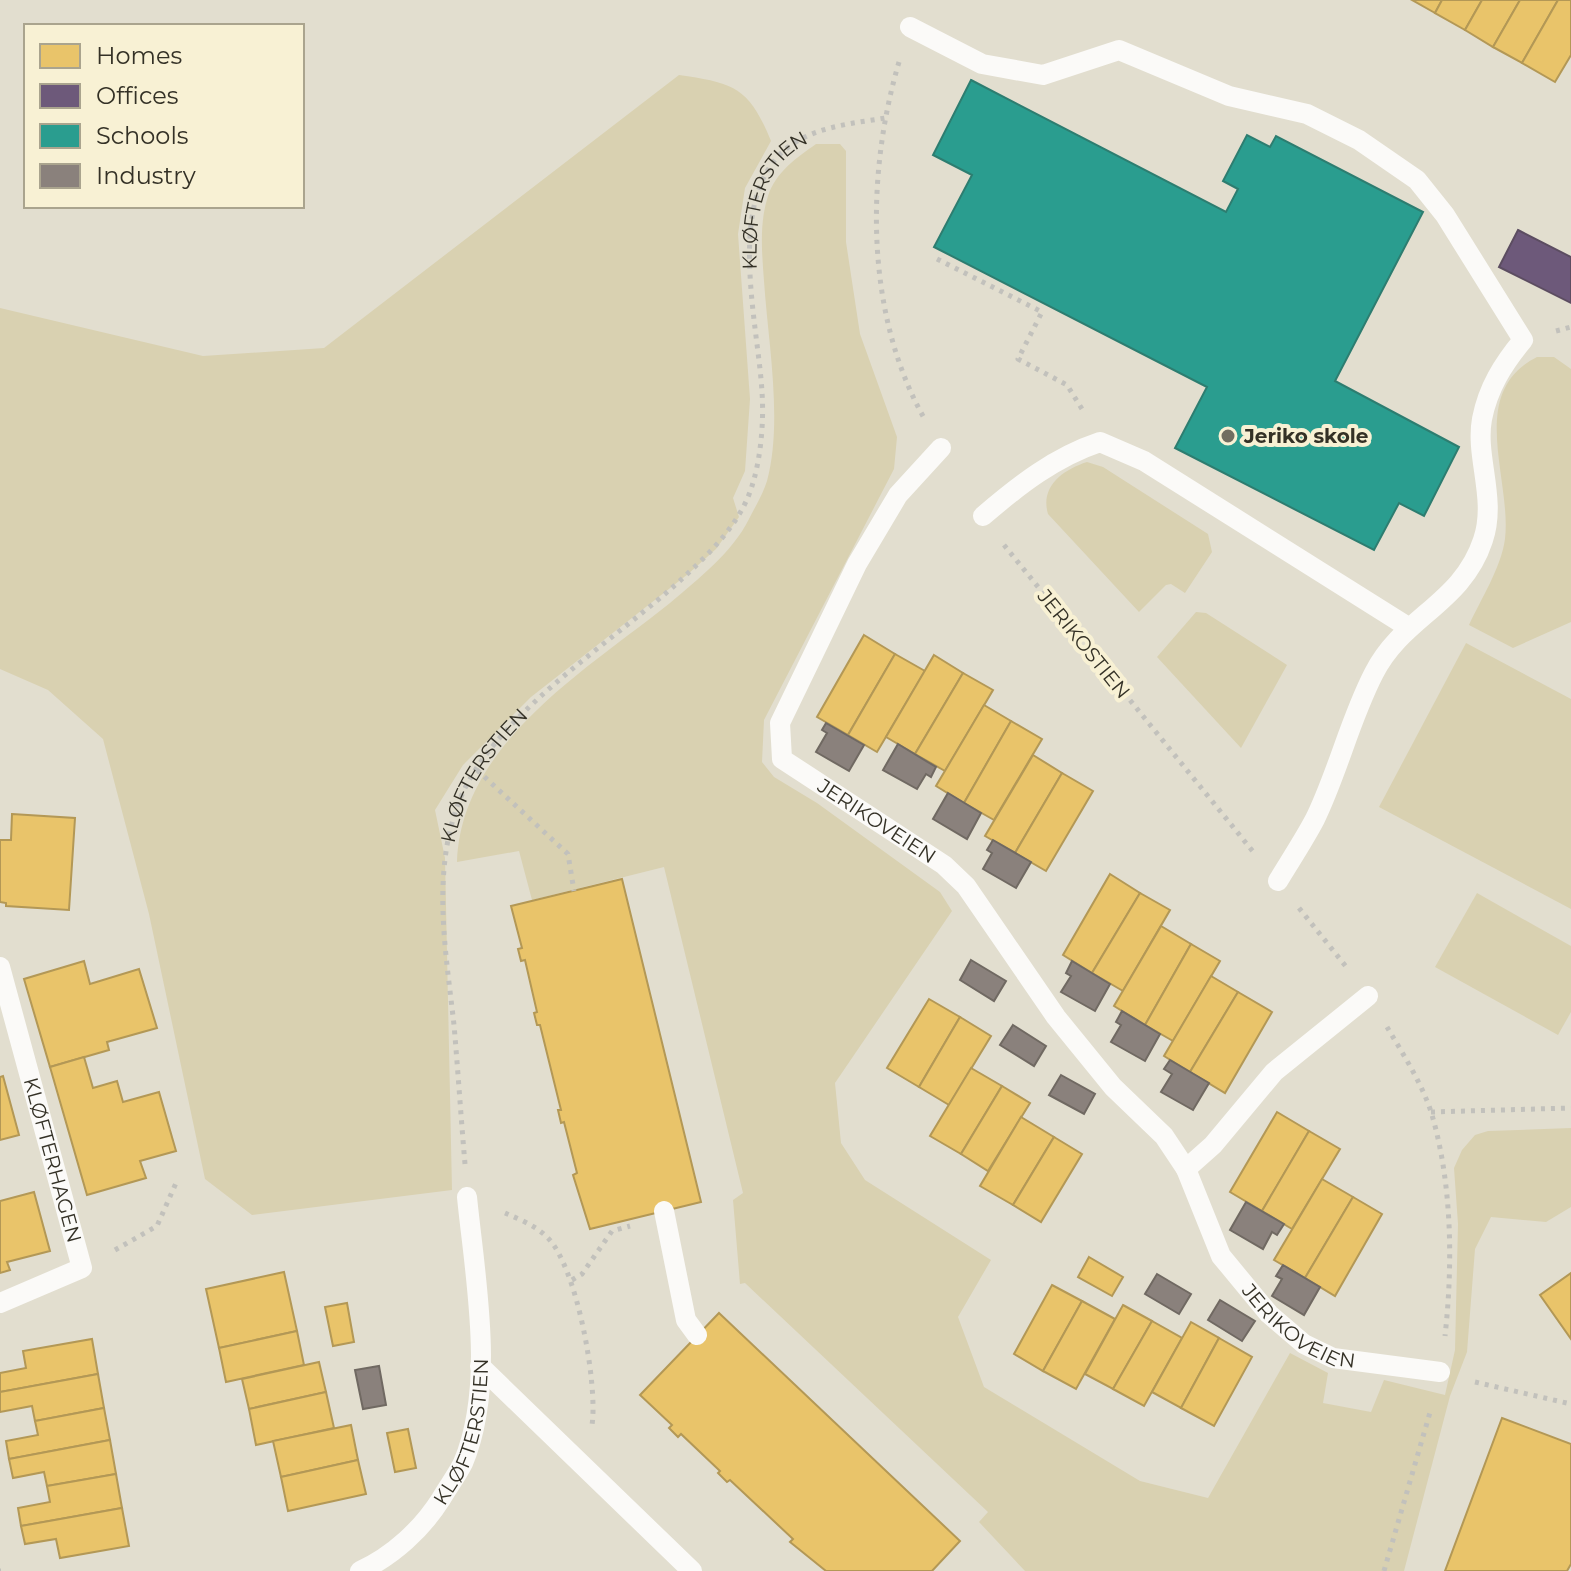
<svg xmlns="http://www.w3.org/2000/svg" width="1571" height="1571" viewBox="0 0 1571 1571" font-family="Montserrat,sans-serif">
<rect width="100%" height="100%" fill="#e2decf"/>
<!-- green -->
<g fill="#d9d1b1">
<path d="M679,75C734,83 749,87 771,141L745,188L738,234L750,399L745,471L733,498L739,517L716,549L688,574L531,697L463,765L435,810L445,858L452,1190L252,1215L205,1179L149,914L103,739L48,690L0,669V308L203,356L324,348Z"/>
<path d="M816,144H840L846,151V242L860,334L897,437L894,469L764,720L762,762L774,777L817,803L940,892L952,911L835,1083L841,1143L865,1180L991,1260L958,1317L984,1387L1140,1481L1208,1498L1290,1353L1328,1373L1323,1403L1371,1412L1384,1380L1445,1395L1455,1350L1458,1224L1454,1168L1462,1150L1475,1135L1488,1131L1571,1128V1207L1546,1222L1491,1217L1475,1249L1467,1352L1450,1396L1404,1571H1025L979,1522L988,1512L745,1283L740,1284L733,1200L743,1193L664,867L532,900L519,851L457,862C461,743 588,669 670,603C698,579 732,553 749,519C755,507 763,494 767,481C783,422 768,342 764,281C762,254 759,223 768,196C776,172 796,158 816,144Z"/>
<path d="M1537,357H1554L1571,369V622L1513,648L1469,625C1481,599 1501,568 1505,539C1512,479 1466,393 1537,357Z"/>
<path d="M1087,462L1103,467L1208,534L1212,552L1185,593L1171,584L1166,585L1139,612L1048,514C1040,487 1062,470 1087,462Z"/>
<polygon points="1196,612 1206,613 1287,665 1241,748 1157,657"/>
<polygon points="1466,643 1571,699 1571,909 1379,807"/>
<polygon points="1477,893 1571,946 1571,1012 1558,1035 1435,967"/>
</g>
<!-- homes -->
<g fill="#e9c46a" stroke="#b39856" stroke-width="2">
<polygon points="1412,0 1442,0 1435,13"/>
<polygon points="1442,0 1482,0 1465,30 1435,13"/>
<polygon points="1482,0 1520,0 1493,47 1465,30"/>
<polygon points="1520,0 1558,0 1522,63 1493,47"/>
<polygon points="1558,0 1571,0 1571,55 1555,82 1522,63"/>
<polygon points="864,635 895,654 848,735 817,717"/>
<polygon points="895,654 925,671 877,752 848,735"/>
<polygon points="934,655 963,673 915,754 886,737"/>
<polygon points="963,673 993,690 945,771 915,754"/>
<polygon points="984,705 1011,721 964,803 936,786"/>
<polygon points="1011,721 1042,739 994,820 964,803"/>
<polygon points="1033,755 1062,773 1015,853 985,836"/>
<polygon points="1062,773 1093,791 1046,871 1015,853"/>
<polygon points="12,814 75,818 69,910 6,906 6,903 0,902 0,840 11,840"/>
<polygon points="1110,874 1140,893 1092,973 1063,955"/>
<polygon points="622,879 701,1202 590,1229 573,1175 577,1173 564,1122 561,1123 558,1110 561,1110 540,1025 537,1025 534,1013 537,1012 525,960 521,961 518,949 522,948 511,906"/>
<polygon points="1140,893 1170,910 1123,991 1092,973"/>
<polygon points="1161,926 1191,944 1145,1025 1114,1006"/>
<polygon points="1191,944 1220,961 1173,1041 1145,1025"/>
<polygon points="84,961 90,984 139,969 157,1028 107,1042 109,1050 50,1067 24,979"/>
<polygon points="1211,976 1238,992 1190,1072 1164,1056"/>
<polygon points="1238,992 1272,1012 1225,1093 1190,1072"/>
<polygon points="929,999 960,1017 919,1087 887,1068"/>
<polygon points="960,1017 991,1036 949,1105 919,1087"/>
<polygon points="84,1057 93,1088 117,1081 123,1102 159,1092 176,1151 140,1161 146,1178 87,1195 50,1067"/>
<polygon points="971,1068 1002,1086 961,1154 930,1136"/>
<polygon points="3,1076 19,1135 0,1140 0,1077"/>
<polygon points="1002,1086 1030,1103 988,1171 961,1154"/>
<polygon points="1277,1112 1309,1131 1262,1211 1230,1192"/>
<polygon points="1021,1117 1054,1137 1013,1205 980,1186"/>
<polygon points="1309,1131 1340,1149 1292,1229 1262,1211"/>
<polygon points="1054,1137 1082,1154 1041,1222 1013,1205"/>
<polygon points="1322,1179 1353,1197 1305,1278 1274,1260"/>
<polygon points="34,1192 50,1251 7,1262 10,1270 0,1273 0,1201"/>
<polygon points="1353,1197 1382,1214 1335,1296 1305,1278"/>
<polygon points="1089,1257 1123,1277 1112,1296 1078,1277"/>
<polygon points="284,1272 297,1331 219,1348 206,1289"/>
<polygon points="1571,1273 1571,1339 1540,1295"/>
<polygon points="1052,1285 1082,1301 1043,1371 1014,1354"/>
<polygon points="1082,1301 1115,1319 1076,1389 1043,1371"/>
<polygon points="347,1303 354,1342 333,1346 325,1307"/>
<polygon points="1123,1305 1152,1321 1113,1389 1085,1374"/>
<polygon points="719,1313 960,1541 932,1571 826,1571 790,1542 793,1539 730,1480 727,1482 718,1473 720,1471 681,1434 678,1437 669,1428 672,1425 640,1395"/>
<polygon points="1152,1321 1182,1338 1144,1406 1113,1389"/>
<polygon points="1191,1322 1219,1338 1181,1408 1152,1392"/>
<polygon points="297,1331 304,1365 226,1382 219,1348"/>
<polygon points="1219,1338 1252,1357 1214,1426 1181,1408"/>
<polygon points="92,1339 98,1374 0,1392 0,1373 26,1368 23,1351"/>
<polygon points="319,1362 326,1392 249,1409 242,1379"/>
<polygon points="98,1374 104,1408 35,1421 32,1406 0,1412 0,1392"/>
<polygon points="326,1392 334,1428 256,1445 249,1409"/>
<polygon points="104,1408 110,1440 9,1459 6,1441 38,1435 35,1421"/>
<polygon points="1502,1418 1571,1444 1571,1564 1567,1571 1445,1571"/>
<polygon points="351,1425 358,1460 281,1477 273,1441"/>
<polygon points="408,1429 416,1468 395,1472 387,1433"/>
<polygon points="110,1440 116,1474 47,1486 44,1472 13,1478 9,1459"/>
<polygon points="358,1460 366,1494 288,1511 281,1477"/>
<polygon points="116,1474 122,1508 21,1526 18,1508 50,1502 47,1486"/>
<polygon points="122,1508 129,1546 60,1558 56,1539 25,1544 21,1526"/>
</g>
<!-- offices -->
<polygon fill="#6d597a" stroke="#5c4d61" stroke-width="2" points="1518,230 1571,257 1571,303 1499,267"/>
<!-- schools -->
<polygon fill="#2a9d8f" stroke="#2d7d70" stroke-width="2" points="971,80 1226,212 1238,189 1223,181 1247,135 1270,147 1276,136 1423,212 1335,381 1459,447 1424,516 1399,503 1374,550 1175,448 1207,387 934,247 972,175 933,155"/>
<!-- industry -->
<g fill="#8a817c" stroke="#706962" stroke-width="2">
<polygon points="826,723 864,745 849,771 816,752 827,733 822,730"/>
<polygon points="898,744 936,767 931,777 926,774 917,789 883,770"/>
<polygon points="948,793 981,813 967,839 933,819"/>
<polygon points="993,840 1031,862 1016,888 983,869 992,853 987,850"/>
<polygon points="971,960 1006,981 994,1001 960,980"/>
<polygon points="1072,961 1110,984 1095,1011 1061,992 1071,976 1066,973"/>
<polygon points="1122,1011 1160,1034 1145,1061 1111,1042 1121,1025 1116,1022"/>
<polygon points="1013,1025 1046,1046 1034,1066 1000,1045"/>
<polygon points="1170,1060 1209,1083 1193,1110 1161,1092 1172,1074 1164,1069"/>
<polygon points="1061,1075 1095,1094 1084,1114 1049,1095"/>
<polygon points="1246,1202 1284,1224 1277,1235 1272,1232 1263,1249 1230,1230"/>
<polygon points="1283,1265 1320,1287 1304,1315 1272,1296 1282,1279 1276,1276"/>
<polygon points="1157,1274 1191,1294 1179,1314 1145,1294"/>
<polygon points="1220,1300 1255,1321 1242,1341 1208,1320"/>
<polygon points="379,1366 386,1405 363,1409 355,1370"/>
</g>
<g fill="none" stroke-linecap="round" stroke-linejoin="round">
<!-- path -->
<g stroke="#c2c1bc" stroke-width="5" stroke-dasharray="4 6" stroke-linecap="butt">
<path d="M899,62C866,174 865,313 924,418"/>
<polyline points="937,259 1042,312 1018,359 1067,385 1082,409"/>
<polyline points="1556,331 1571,327"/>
<polyline points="1004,545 1255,854"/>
<polyline points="477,770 568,854 574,891"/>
<polyline points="1299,908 1348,969"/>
<path d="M1387,1027C1403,1054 1423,1085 1432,1115C1452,1184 1453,1264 1445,1336"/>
<polyline points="1431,1112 1571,1108"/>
<path id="s1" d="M465,1164C461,1118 458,1071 454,1025C446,953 432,877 457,807C488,717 616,641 685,576C712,551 741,522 752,486C761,458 764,421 762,392C758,321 722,189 794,143C821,126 855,123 885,118"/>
<path d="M505,1213C519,1219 536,1226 547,1237C577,1266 598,1385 592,1425"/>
<polyline points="115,1250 157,1226 176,1183"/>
<polyline points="572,1280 582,1274 612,1231 630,1226"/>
<polyline points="1475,1382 1571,1404"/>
<polyline points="0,1571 1,1571"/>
<polyline points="1384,1571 1431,1409"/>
</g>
<!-- service -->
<g stroke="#fbfaf8" stroke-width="20">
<path d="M910,27L982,64L1043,75L1119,50L1229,96L1307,114L1359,140L1417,180L1445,215L1523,340C1503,364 1488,388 1482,419C1475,457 1497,499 1483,540C1462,604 1403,616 1374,673C1350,719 1338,772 1315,819C1304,840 1290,861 1278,881"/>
<path id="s2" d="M941,448L898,495L857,564L780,723L782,759L944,865L966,886L1056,1017L1113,1087L1164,1136L1186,1169L1221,1256L1269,1314L1304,1344L1333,1358L1440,1372"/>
<path d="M983,516C1019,485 1055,457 1100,442L1144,461L1408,627"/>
<path id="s3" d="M0,967L82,1268L0,1303"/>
<polyline points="1186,1169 1213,1145 1274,1072 1368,996"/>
<polyline points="664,1211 686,1320 697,1335"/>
<polyline points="480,1366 692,1571"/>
<path id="s4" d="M360,1571C393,1556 422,1529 441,1499C448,1487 457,1475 463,1463C496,1385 475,1278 467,1197"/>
</g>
</g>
<!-- markers -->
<circle fill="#716e61" stroke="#f8f1d4" stroke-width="3" cx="1228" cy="436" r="8"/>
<g text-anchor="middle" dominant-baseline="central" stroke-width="8" stroke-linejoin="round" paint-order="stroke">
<!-- street labels -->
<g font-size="20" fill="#343126" stroke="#f8f1d4">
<text stroke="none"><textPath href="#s1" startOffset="1096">KLØFTERSTIEN</textPath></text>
<text transform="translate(1084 644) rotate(51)">JERIKOSTIEN</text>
<text stroke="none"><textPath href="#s1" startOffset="400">KLØFTERSTIEN</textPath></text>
<text stroke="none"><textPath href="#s2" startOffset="470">JERIKOVEIEN</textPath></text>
<text stroke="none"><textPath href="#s3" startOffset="200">KLØFTERHAGEN</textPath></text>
<text stroke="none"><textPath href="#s2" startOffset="1142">JERIKOVEIEN</textPath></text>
<text stroke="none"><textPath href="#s4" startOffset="182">KLØFTERSTIEN</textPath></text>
</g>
<!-- poi labels -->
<g font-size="20" font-weight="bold" fill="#343126" stroke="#f8f1d4" text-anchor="start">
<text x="1244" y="436">Jeriko skole</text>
</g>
</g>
<!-- legend -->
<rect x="24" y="24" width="280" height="184" fill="#f8f1d4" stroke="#aaa48e" stroke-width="2"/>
<rect x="40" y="44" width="40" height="24" fill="#e9c46a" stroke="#aaa48e" stroke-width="2"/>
<text x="96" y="64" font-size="24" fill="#343126">Homes</text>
<rect x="40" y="84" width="40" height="24" fill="#6d597a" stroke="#aaa48e" stroke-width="2"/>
<text x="96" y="104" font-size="24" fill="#343126">Offices</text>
<rect x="40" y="124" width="40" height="24" fill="#2a9d8f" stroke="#aaa48e" stroke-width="2"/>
<text x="96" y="144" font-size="24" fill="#343126">Schools</text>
<rect x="40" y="164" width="40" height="24" fill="#8a817c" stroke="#aaa48e" stroke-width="2"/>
<text x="96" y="184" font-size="24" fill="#343126">Industry</text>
</svg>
